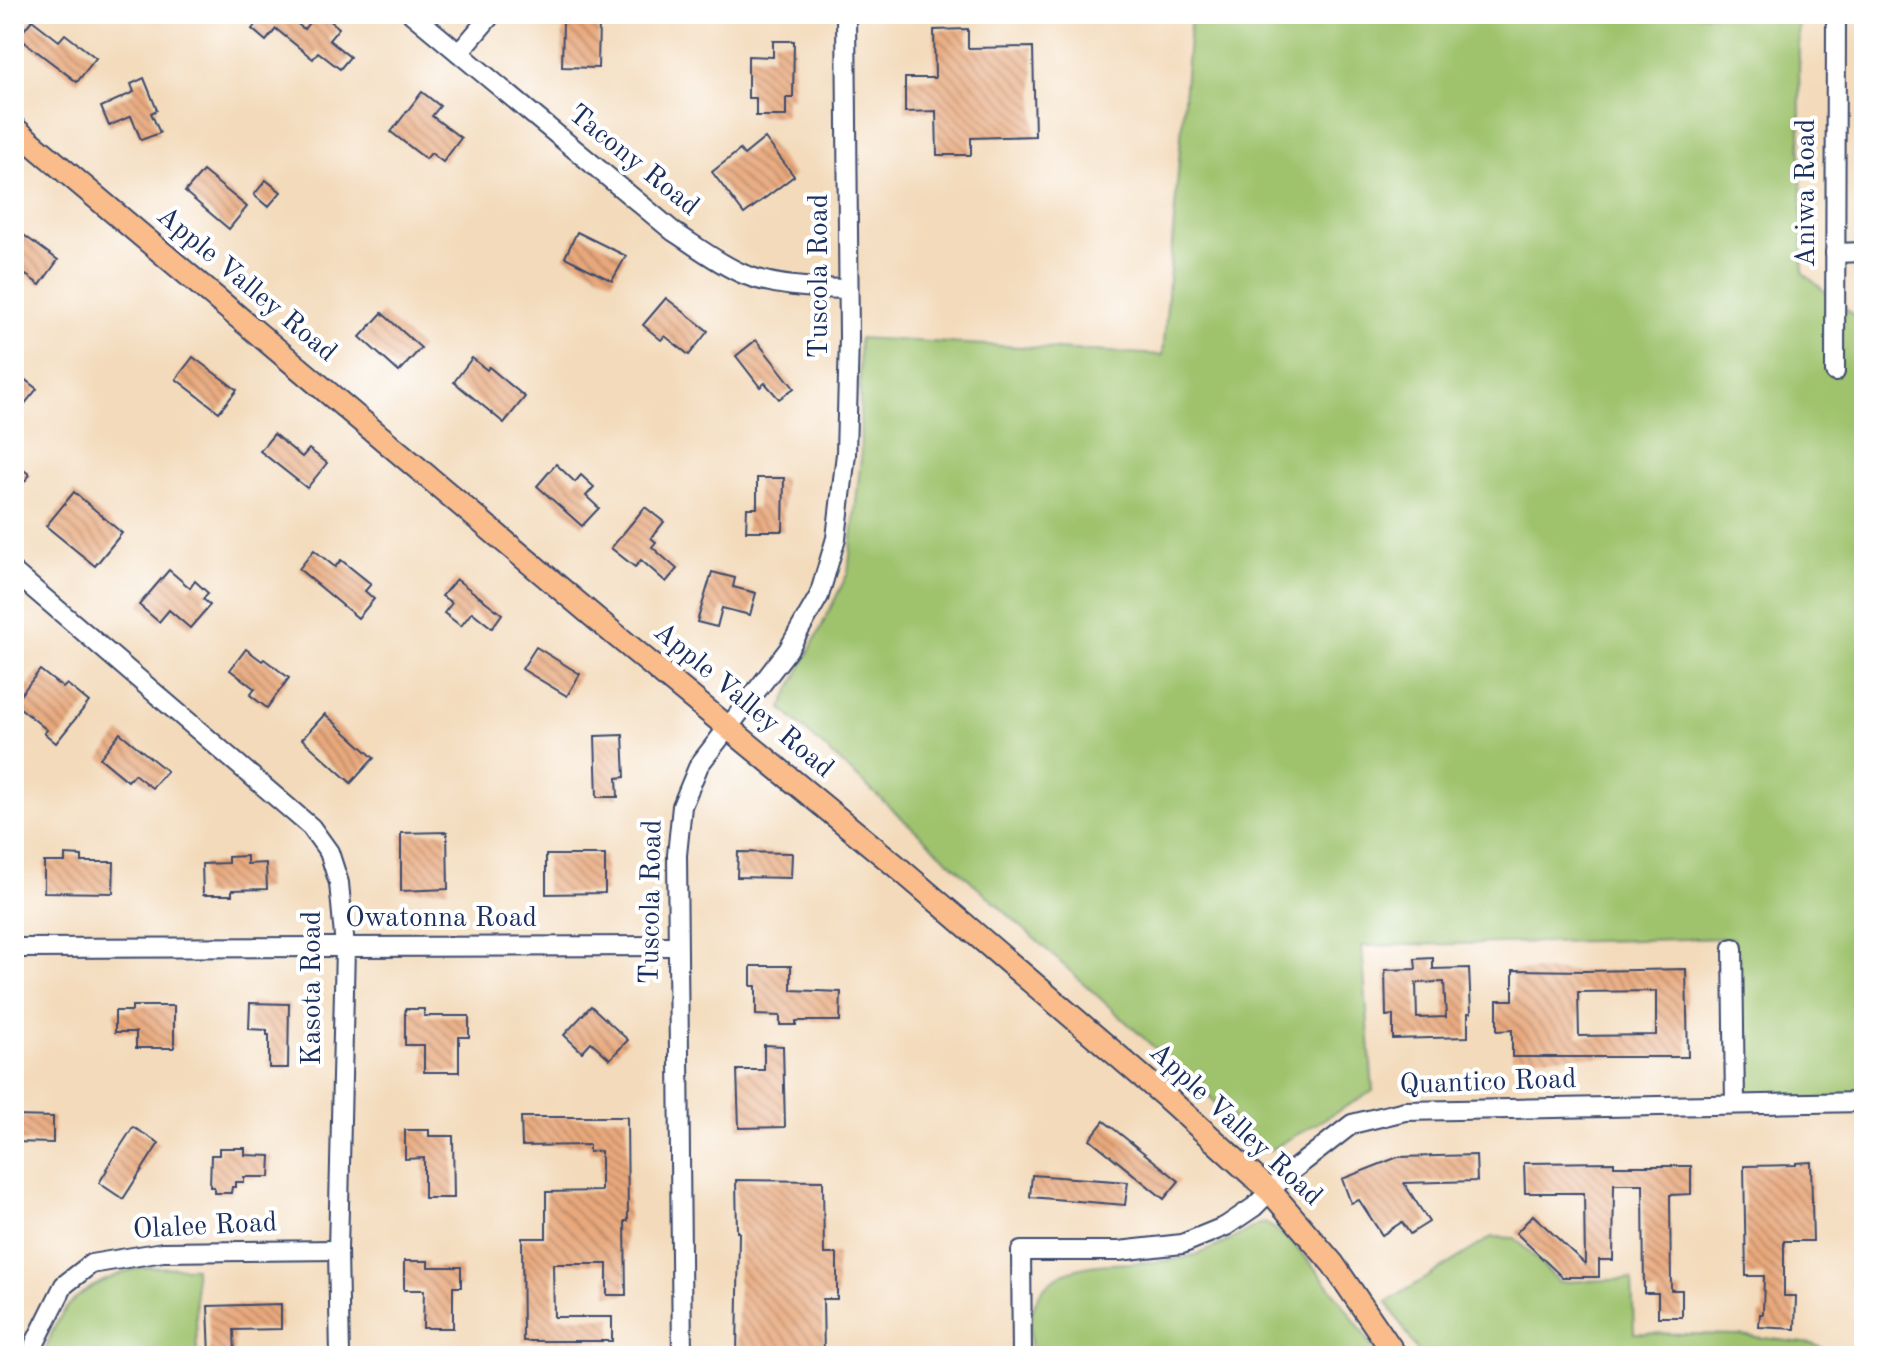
<svg xmlns="http://www.w3.org/2000/svg" width="1878" height="1370" viewBox="0 0 1878 1370" font-family="'Old Standard TT',serif">
<defs>
<pattern id="building-back-hatch" width="6" height="6" patternUnits="userSpaceOnUse" patternTransform="scale(2)"><rect width="6" height="6" fill="#e8a87b"/><path d="M-1 5l2 2M0 0l6 6M5-1l2 2" fill="none" stroke="#bb8968"/></pattern>
</defs>
<rect width="100%" height="100%" fill="#fff"/>
<filter id="ink" filterUnits="userSpaceOnUse"><feTurbulence type="fractalNoise" baseFrequency=".0125" numOctaves="2"/><feDisplacementMap in="SourceGraphic" scale="16" xChannelSelector="R" yChannelSelector="G"/><feConvolveMatrix kernelMatrix="1 2 1 2 8 2 1 2 1" color-interpolation-filters="sRGB"/></filter>
<filter id="wash" filterUnits="userSpaceOnUse"><feTurbulence type="fractalNoise" baseFrequency=".006" numOctaves="4" result="noise"/><feDisplacementMap in="SourceGraphic" scale="32" xChannelSelector="R" yChannelSelector="G"/><feGaussianBlur stdDeviation="1.8" result="paint"/><feColorMatrix in="noise" values="0 0 0 0 0 0 0 0 0 0 0 0 0 0 0 0 0 1.4 0 .05"/><feComposite in="paint" operator="in"/></filter>
<g filter="url(#wash)">
<rect width="100%" height="100%" fill="#f3daba"/>
<!-- green -->
<g fill="#9fc36d" stroke="#5d7966" stroke-width="2">
<polygon points="1191,14 1798,14 1803,273 1864,324 1864,1096 1735,1104 1732,938 1362,946 1373,1091 1268,1151 781,708 848,573 861,458 859,338 1163,355"/>
<path d="M1264,1223C1297,1236 1359,1324 1377,1356H1031C1031,1342 1029,1326 1032,1313C1045,1248 1135,1270 1183,1258C1210,1252 1233,1239 1257,1225Z"/>
<polygon points="1492,1237 1515,1238 1559,1282 1632,1279 1634,1333 1740,1335 1812,1344 1843,1356 1421,1356 1387,1302"/>
<path d="M141,1267L195,1268L197,1356H42C49,1339 56,1320 69,1305C87,1285 116,1275 141,1267Z"/>
</g>
<g id="blocks">
<!-- building -->
<g fill="url(#building-back-hatch)" fill-rule="evenodd">
<polygon points="264,14 285,14 304,29 316,14 322,14 339,28 329,40 350,57 340,69 318,52 313,59 276,29 266,41 252,29"/>
<polygon points="32,20 59,41 65,34 96,58 77,82 18,37"/>
<polygon points="563,21 599,22 598,68 562,67"/>
<polygon points="968,29 968,48 1033,47 1035,136 971,138 971,155 937,155 936,111 905,112 905,78 935,78 934,30"/>
<polygon points="773,41 794,41 793,98 786,98 786,116 756,116 756,98 748,98 748,56 773,57"/>
<polygon points="144,78 157,110 151,113 160,133 141,140 131,116 109,126 101,107 134,92 131,84"/>
<polygon points="422,92 440,106 432,116 461,138 443,162 431,153 426,159 391,132"/>
<polygon points="765,138 794,176 744,214 712,172 740,150 744,155"/>
<polygon points="203,171 247,207 229,229 185,192"/>
<polygon points="266,180 281,192 268,207 254,195"/>
<polygon points="14,228 58,260 40,285 26,275 22,280 14,274"/>
<polygon points="577,232 626,256 612,281 565,257"/>
<polygon points="666,298 708,331 689,355 665,336 661,340 643,325"/>
<polygon points="382,313 421,348 399,372 360,337"/>
<polygon points="756,340 794,388 779,399 765,383 760,387 736,356"/>
<polygon points="193,357 237,390 219,412 176,379"/>
<polygon points="472,358 487,370 489,367 525,397 504,423 454,382"/>
<polygon points="14,371 37,389 14,417"/>
<polygon points="274,434 302,457 309,449 327,463 307,488 260,451"/>
<polygon points="14,462 30,475 14,494"/>
<polygon points="556,464 575,482 581,475 594,487 586,496 599,508 582,526 537,486"/>
<polygon points="757,478 784,478 783,531 746,531 747,508 757,508"/>
<polygon points="74,492 122,533 95,566 46,526"/>
<polygon points="645,507 664,522 651,538 656,542 652,547 677,569 666,582 641,560 635,567 611,548"/>
<polygon points="314,550 335,567 341,560 371,584 365,591 374,599 358,618 299,569"/>
<polygon points="169,570 190,588 195,581 208,593 203,599 210,605 190,628 169,610 159,622 139,605"/>
<polygon points="712,572 735,578 733,587 756,593 750,615 722,608 717,627 697,622"/>
<polygon points="456,579 502,614 492,628 472,612 461,626 444,613 452,603 442,596"/>
<polygon points="536,647 580,674 567,696 522,669"/>
<polygon points="246,649 262,661 264,659 289,678 267,708 250,695 255,689 230,670"/>
<polygon points="40,670 63,688 67,684 89,702 56,743 44,733 47,730 14,703"/>
<polygon points="325,714 374,758 351,783 302,739"/>
<polygon points="120,733 167,771 152,788 134,774 128,781 100,758"/>
<polygon points="623,735 625,777 617,778 618,797 597,797 595,736"/>
<polygon points="447,832 448,889 401,891 401,833"/>
<polygon points="738,852 792,853 791,878 737,877"/>
<polygon points="65,855 82,856 82,862 114,862 113,893 44,892 44,862 65,862"/>
<polygon points="546,855 605,855 605,893 546,894"/>
<polygon points="247,856 247,864 266,863 267,889 232,890 232,895 203,895 202,864 228,863 228,857"/>
<path d="M1433,958V969L1469,968L1471,1013H1468V1037L1393,1039V1015L1386,1016L1385,970L1416,969L1415,959ZM1444,982L1446,1017L1417,1018L1416,983Z"/>
<polygon points="751,966 791,966 791,990 841,992 840,1021 796,1021 796,1025 780,1025 780,1016 756,1015 756,986 751,986"/>
<path d="M1686,969L1688,1057H1512V1030L1497,1031V1000H1513V970L1585,971ZM1656,991V1035L1579,1036L1578,992Z"/>
<polygon points="250,1003 289,1004 288,1068 269,1068 269,1035 267,1035 267,1030 249,1029"/>
<polygon points="132,1006 174,1006 174,1048 136,1048 136,1032 115,1032 115,1011 132,1011"/>
<polygon points="591,1006 628,1040 610,1059 591,1042 582,1052 564,1035"/>
<polygon points="405,1009 424,1009 424,1016 469,1016 469,1037 459,1037 459,1072 424,1072 424,1045 405,1045"/>
<polygon points="764,1045 783,1046 785,1127 739,1128 737,1070 764,1070"/>
<polygon points="14,1116 53,1117 53,1143 14,1142"/>
<polygon points="521,1117 627,1117 628,1221 625,1221 626,1295 607,1295 607,1264 553,1264 554,1317 612,1317 612,1341 523,1341 522,1238 546,1238 546,1192 601,1191 601,1151 589,1152 589,1145 522,1146"/>
<polygon points="1104,1121 1179,1181 1164,1199 1090,1139"/>
<polygon points="133,1127 159,1143 123,1199 99,1183 107,1170 106,1169"/>
<polygon points="405,1130 429,1130 429,1136 453,1136 454,1198 424,1198 424,1158 405,1159"/>
<polygon points="219,1148 245,1148 245,1155 271,1156 270,1177 244,1177 244,1182 235,1182 235,1187 232,1187 231,1193 214,1193 214,1187 210,1187 211,1155 219,1155"/>
<polygon points="1476,1155 1477,1181 1404,1183 1429,1222 1410,1234 1402,1222 1382,1235 1359,1200 1351,1203 1342,1179 1398,1157"/>
<polygon points="1614,1162 1614,1166 1691,1166 1691,1194 1670,1195 1671,1290 1682,1290 1682,1317 1658,1317 1658,1293 1644,1293 1643,1184 1614,1184 1613,1260 1599,1260 1599,1277 1562,1277 1516,1233 1533,1215 1585,1264 1584,1193 1525,1193 1524,1163"/>
<polygon points="1811,1162 1813,1241 1784,1241 1784,1296 1796,1296 1795,1329 1759,1327 1760,1314 1763,1314 1764,1276 1746,1276 1744,1166 1796,1165 1796,1163"/>
<polygon points="1032,1175 1128,1182 1125,1205 1030,1197"/>
<polygon points="736,1180 823,1181 824,1254 837,1254 837,1299 823,1299 824,1356 737,1356 739,1232 737,1232"/>
<polygon points="404,1261 428,1261 428,1267 461,1267 461,1287 453,1287 453,1328 423,1328 424,1290 404,1290"/>
<polygon points="281,1304 281,1329 234,1330 235,1356 210,1356 208,1306"/>
</g>
</g>
</g>
<g filter="url(#ink)">
<use href="#blocks" fill-opacity="0" stroke="#3b496c" stroke-width="2"/>
<g fill="none" stroke-linecap="round" stroke-linejoin="round">
<defs>
<g id="minor">
<path d="M412,14L674,232C696,246 719,264 743,274C775,287 813,288 848,289"/>
<polyline points="459,53 492,14"/>
<polyline points="1835,253 1864,252"/>
<polyline points="1835,372 1836,14"/>
<polyline points="14,572 311,827 329,852 339,883 345,947 338,1250 340,1356"/>
<polyline points="14,948 677,946"/>
<polyline points="1733,948 1735,1104"/>
<polyline points="32,1356 35,1343 64,1285 91,1264 163,1252 338,1250"/>
<polyline points="682,1356 677,855 682,806 699,765 788,650 819,596 836,538 846,454 849,337 846,14"/>
<polyline points="1022,1356 1021,1251 1119,1251 1182,1244 1226,1226 1254,1207 1285,1176 1352,1124 1405,1111 1864,1102"/>
</g>
<polyline id="major" points="14,128 612,632 895,865 1167,1098 1271,1192 1333,1264 1396,1356"/>
</defs>
<!-- minor casing -->
<use href="#minor" stroke="#3b496c" stroke-width="22"/>
<!-- major casing -->
<use href="#major" stroke="#3b496c" stroke-width="26"/>
<!-- minor -->
<use href="#minor" stroke="#fff" stroke-width="18"/>
<!-- major -->
<use href="#major" stroke="#f9bc8a" stroke-width="22"/>
</g>
</g>
<g text-anchor="middle" dominant-baseline="central" stroke-width="8" stroke-linejoin="round" paint-order="stroke">
<!-- street labels -->
<g font-size="28" fill="#1b2f5e" stroke="#fff">
<text transform="translate(633 161) rotate(39)">Tacony Road</text>
<text transform="translate(1807 193) rotate(-90)">Aniwa Road</text>
<text transform="translate(820 276) rotate(-90)">Tuscola Road</text>
<text transform="translate(246 285) rotate(40)">Apple Valley Road</text>
<text transform="translate(743 701) rotate(40)">Apple Valley Road</text>
<text transform="translate(652 902) rotate(-89)">Tuscola Road</text>
<text x="441" y="919">Owatonna Road</text>
<text transform="translate(313 988) rotate(-90)">Kasota Road</text>
<text transform="translate(1488 1083) rotate(-2)">Quantico Road</text>
<text transform="translate(1235 1125) rotate(43)">Apple Valley Road</text>
<text transform="translate(205 1227) rotate(-3)">Olalee Road</text>
</g>
</g>
<!-- margin -->
<rect width="1878" height="1370" fill="none" stroke="#fff" stroke-width="48"/>
</svg>
